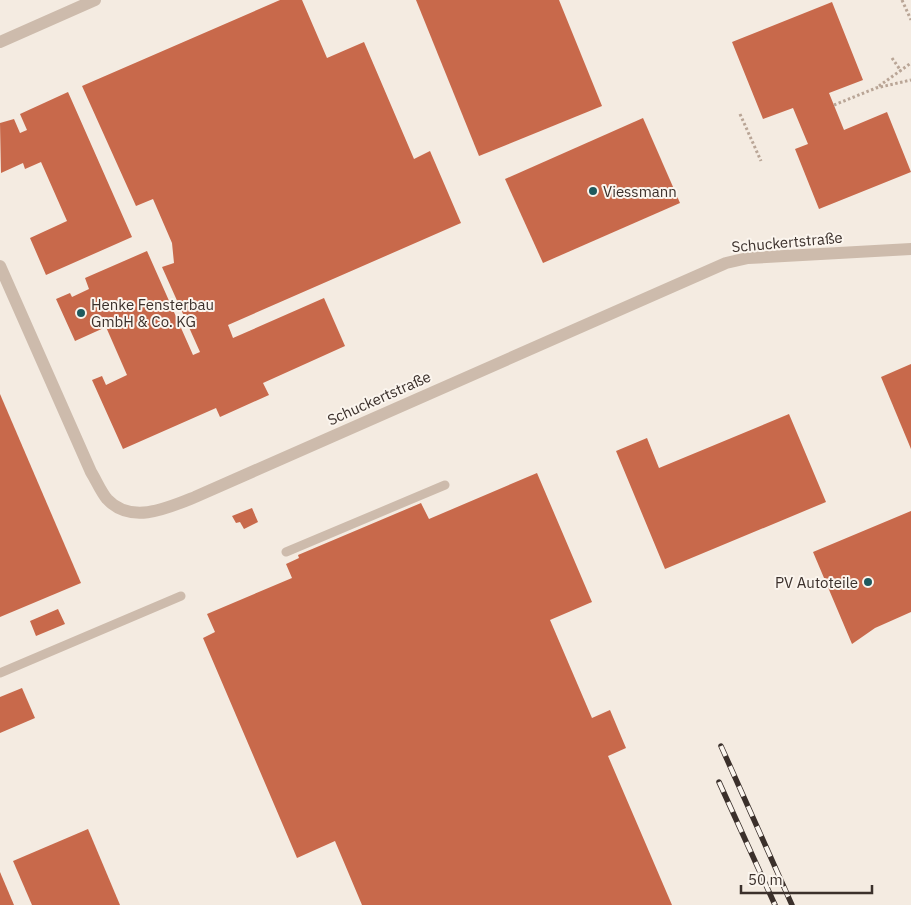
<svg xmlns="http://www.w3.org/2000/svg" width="911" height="905" viewBox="0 0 911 905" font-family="'IBM Plex Sans',sans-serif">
<rect width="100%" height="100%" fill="#f4ebe1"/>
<!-- building -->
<g fill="#c8694b">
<polygon points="280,0 302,0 327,58 364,42 414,159 430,151 461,223 228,325 233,338 324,298 345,346 263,383 269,395 220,417 216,408 123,449 92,380 102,376 106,385 127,375 106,327 75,341 56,299 70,293 72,297 89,289 85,278 147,251 193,355 200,352 162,267 174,263 172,243 153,199 136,206 82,86"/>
<polygon points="416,0 559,0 602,106 479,156"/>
<polygon points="832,2 863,80 829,93 844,130 887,112 911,172 819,209 795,149 808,144 793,108 763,119 732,42"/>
<polygon points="68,92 132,237 46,275 30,238 67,221 41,162 25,169 23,163 1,173 0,123 14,119 20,133 27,130 20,114"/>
<polygon points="643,118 680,203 543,263 505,179"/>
<polygon points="911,364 911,449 881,377"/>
<polygon points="0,394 81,583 0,617"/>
<polygon points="789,414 826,502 665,569 616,451 647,438 659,468"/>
<polygon points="537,473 592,602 550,620 592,718 610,710 626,748 608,756 672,905 362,905 335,841 297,858 203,638 215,632 207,614 292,578 286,564 299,558 298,555 421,503 429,519"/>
<polygon points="252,508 258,522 244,529 240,522 236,523 232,516"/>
<polygon points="911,511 911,612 875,628 852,644 813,552"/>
<polygon points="58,609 65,624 36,636 30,621"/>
<polygon points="22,688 35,718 0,733 0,697"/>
<polygon points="88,829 120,905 32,905 13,861"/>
<polygon points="0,872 14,905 0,905"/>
</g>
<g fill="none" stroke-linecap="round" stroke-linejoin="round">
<!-- path -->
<g stroke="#b9a596" stroke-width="3" stroke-dasharray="2.5 2.5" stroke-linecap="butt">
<polyline points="902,0 911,20"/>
<polyline points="892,58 901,71"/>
<polyline points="879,86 911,63"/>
<polyline points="834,105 876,88 911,80"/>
<polyline points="740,114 761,161"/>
</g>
<!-- lane -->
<g stroke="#cdbbac" stroke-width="9">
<polyline points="286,552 445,485"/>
<polyline points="0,673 181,596"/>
</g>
<!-- street -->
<g stroke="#cdbbac" stroke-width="12">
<polyline points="0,42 95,0"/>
<path d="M0,266L91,472C96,480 101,492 107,499C131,525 168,508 195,497L726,263L748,258L911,249"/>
</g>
<defs>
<g id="rail">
<polyline points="721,746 792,905"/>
<polyline points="719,782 775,905"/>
</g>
</defs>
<!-- rail casing -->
<use href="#rail" stroke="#3b302b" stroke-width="5.5"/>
<!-- rail -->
<use href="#rail" stroke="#fbf5ee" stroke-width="4" stroke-dasharray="11" stroke-linecap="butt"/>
</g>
<!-- markers -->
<g fill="#1f5a5e" stroke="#fbf5ee" stroke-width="2">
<circle cx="593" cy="191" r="5"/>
<circle cx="81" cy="313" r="5"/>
<circle cx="868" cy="582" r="5"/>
</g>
<g text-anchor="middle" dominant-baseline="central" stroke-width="4" stroke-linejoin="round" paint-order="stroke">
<!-- poi labels -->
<g font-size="15" fill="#3b302b" stroke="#fbf5ee" text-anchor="start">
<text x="603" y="191">Viessmann</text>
<text x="91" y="304">Henke Fensterbau<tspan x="91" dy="17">GmbH &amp; Co. KG</tspan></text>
<text x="858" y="582" text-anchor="end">PV Autoteile</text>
</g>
<!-- street labels -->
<g font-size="15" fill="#3b302b" stroke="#fbf5ee">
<text transform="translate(787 242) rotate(-5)">Schuckertstraße</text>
<text transform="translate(379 398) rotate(-24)">Schuckertstraße</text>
</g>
</g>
<!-- scale -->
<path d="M741 885v8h131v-8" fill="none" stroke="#3b302b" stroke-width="2.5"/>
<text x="748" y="885" font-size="15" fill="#3b302b" stroke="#fbf5ee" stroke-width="4" paint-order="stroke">50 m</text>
</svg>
